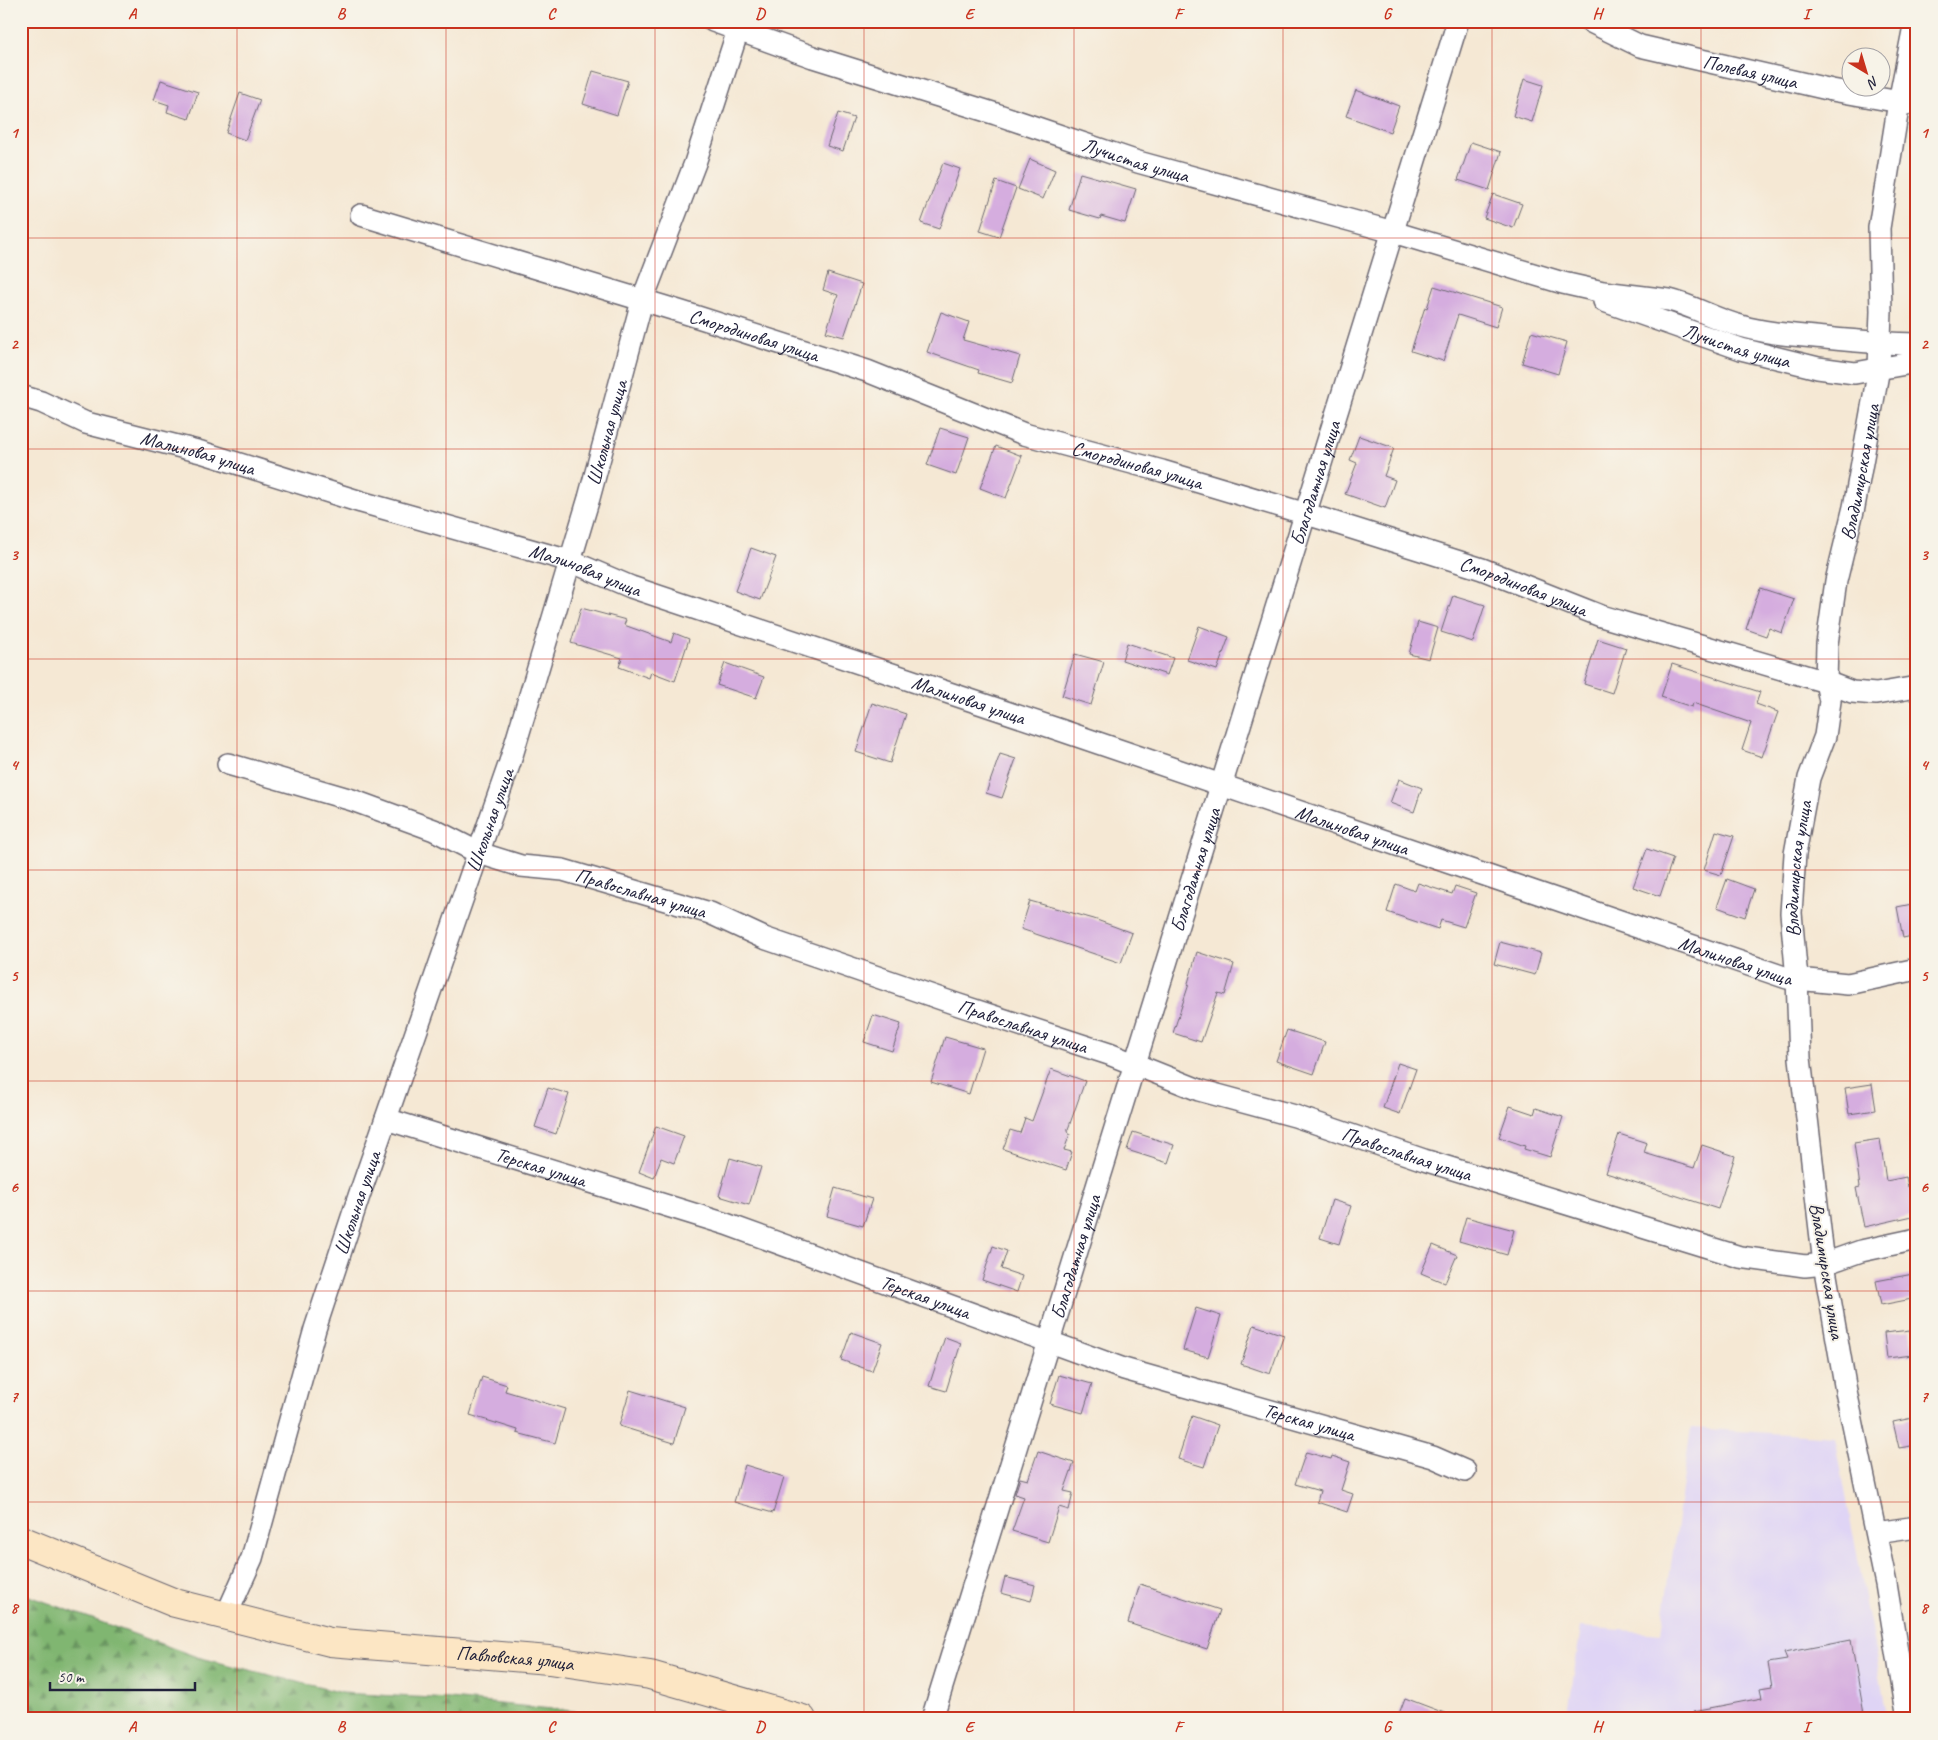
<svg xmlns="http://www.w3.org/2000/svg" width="1938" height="1740" viewBox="0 0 1938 1740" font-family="Caveat,sans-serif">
<defs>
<pattern id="forest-firs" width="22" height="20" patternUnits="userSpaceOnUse" patternTransform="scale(1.25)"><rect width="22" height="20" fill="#80b671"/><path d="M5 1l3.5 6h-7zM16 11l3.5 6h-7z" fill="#68945e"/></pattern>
</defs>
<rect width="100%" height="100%" fill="#f7f3e8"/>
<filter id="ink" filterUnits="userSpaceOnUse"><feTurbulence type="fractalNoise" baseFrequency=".02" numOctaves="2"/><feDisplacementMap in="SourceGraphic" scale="10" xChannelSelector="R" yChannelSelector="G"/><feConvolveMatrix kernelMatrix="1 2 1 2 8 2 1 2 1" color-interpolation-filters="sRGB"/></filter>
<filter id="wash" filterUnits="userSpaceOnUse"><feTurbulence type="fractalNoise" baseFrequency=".0096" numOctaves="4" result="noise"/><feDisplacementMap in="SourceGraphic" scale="20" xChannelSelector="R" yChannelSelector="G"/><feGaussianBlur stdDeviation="1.12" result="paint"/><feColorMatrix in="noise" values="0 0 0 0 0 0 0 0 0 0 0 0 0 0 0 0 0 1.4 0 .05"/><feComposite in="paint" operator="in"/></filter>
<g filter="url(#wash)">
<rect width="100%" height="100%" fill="#f5e8d4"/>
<!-- built -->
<polygon fill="#dfd4f5" points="1691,1428 1835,1437 1888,1719 1567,1719 1581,1627 1661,1633"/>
<!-- forest -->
<polygon fill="url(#forest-firs)" stroke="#516c56" points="21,1593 197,1657 342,1693 450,1699 623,1716 632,1719 21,1719"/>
<g id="blocks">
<!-- building -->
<g fill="#d5addf">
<polygon points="593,71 628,81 617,115 583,104"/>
<polygon points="1524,79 1543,85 1532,122 1513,116"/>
<polygon points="161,80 198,92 189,119 167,112 169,105 154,100"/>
<polygon points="1356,90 1399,106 1390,132 1346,116"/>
<polygon points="240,93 260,100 245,140 226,133"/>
<polygon points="838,113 854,118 843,151 827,146"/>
<polygon points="1471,142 1501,152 1489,190 1458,180"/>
<polygon points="1030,159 1055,170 1043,199 1018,189"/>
<polygon points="943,163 960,169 939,229 921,223"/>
<polygon points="1080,173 1136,189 1125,223 1101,216 1100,219 1069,210"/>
<polygon points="996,181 1016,188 999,237 980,231"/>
<polygon points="1493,194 1522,204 1513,228 1484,218"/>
<polygon points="828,273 862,284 844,337 826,332 838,295 823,290"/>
<polygon points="1434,286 1502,307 1496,327 1458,315 1443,361 1411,351 1425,307 1427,308"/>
<polygon points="941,312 969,322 963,340 1020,356 1012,383 978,373 979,370 927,352"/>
<polygon points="1531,332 1567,342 1558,374 1522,363"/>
<polygon points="940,428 969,437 956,475 927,465"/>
<polygon points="1359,436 1394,448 1384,476 1395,480 1385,508 1345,494 1357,463 1350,460"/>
<polygon points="996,446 1022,456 1006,498 980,488"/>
<polygon points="751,548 776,557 760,600 735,591"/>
<polygon points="1760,588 1794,599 1782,633 1769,628 1766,636 1746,629"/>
<polygon points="1453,595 1485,605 1473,642 1441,632"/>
<polygon points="581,608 626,620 624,625 671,642 674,633 689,639 675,681 651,672 649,678 619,667 622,658 571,643"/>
<polygon points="1418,622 1438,628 1429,659 1409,654"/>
<polygon points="1199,626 1229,637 1217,670 1187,660"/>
<polygon points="1598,639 1626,648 1612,693 1584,684"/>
<polygon points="1127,643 1173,658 1167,675 1122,660"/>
<polygon points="1075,654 1104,662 1091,705 1062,696"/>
<polygon points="725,663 764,677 756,698 717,685"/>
<polygon points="1672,664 1760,692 1756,704 1778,712 1762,757 1742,750 1751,723 1693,703 1692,707 1661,697"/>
<polygon points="872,703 906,714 890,763 856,752"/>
<polygon points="1000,754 1016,759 1002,798 986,793"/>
<polygon points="1399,779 1422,788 1414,812 1390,803"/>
<polygon points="1716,831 1734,836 1721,875 1704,870"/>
<polygon points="1647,849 1673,858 1660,896 1633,887"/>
<polygon points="1727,879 1754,889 1745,917 1717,907"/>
<polygon points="1418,883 1452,894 1455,886 1476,893 1464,927 1441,920 1438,929 1387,912 1396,884 1415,891"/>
<polygon points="1030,901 1094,919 1132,933 1121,963 1021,929"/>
<polygon points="1917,903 1917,935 1903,938 1897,907"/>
<polygon points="1500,942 1541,953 1535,975 1494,964"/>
<polygon points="1197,952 1234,964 1225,995 1218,993 1201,1042 1173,1033 1189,984 1188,983"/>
<polygon points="873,1015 901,1024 892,1051 864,1042"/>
<polygon points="1287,1030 1325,1042 1314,1074 1276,1061"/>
<polygon points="945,1037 983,1048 969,1094 931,1082"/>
<polygon points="1398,1063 1416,1069 1400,1114 1383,1108"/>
<polygon points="1051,1069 1085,1081 1067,1132 1070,1134 1064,1150 1072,1152 1066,1170 1003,1149 1010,1130 1020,1133 1025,1118 1032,1121"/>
<polygon points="1872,1084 1876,1110 1849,1114 1845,1088"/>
<polygon points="548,1088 569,1094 556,1134 535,1127"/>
<polygon points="1510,1106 1534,1114 1536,1108 1563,1117 1550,1157 1524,1149 1525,1146 1499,1137"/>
<polygon points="656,1126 684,1136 674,1163 661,1158 654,1178 639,1172"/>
<polygon points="1133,1132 1174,1145 1168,1163 1127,1150"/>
<polygon points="1619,1134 1647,1143 1644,1153 1694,1168 1702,1145 1735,1156 1718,1209 1606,1173"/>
<polygon points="1880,1139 1886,1181 1906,1177 1908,1187 1917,1185 1917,1215 1864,1227 1856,1188 1860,1187 1854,1143"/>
<polygon points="730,1158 761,1167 749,1205 719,1196"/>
<polygon points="835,1188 872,1199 863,1226 827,1216"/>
<polygon points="1332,1200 1351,1206 1339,1244 1320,1238"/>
<polygon points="1466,1217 1514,1230 1507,1255 1459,1241"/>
<polygon points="1433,1245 1457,1255 1445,1283 1421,1273"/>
<polygon points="993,1246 1007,1251 1001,1269 1022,1276 1017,1292 982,1280"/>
<polygon points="1913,1274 1917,1298 1881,1305 1876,1281"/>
<polygon points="1196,1308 1221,1316 1208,1357 1183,1350"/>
<polygon points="1254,1325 1284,1335 1270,1374 1241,1364"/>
<polygon points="1910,1330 1913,1355 1887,1358 1884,1333"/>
<polygon points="851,1332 882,1343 872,1371 841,1360"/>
<polygon points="945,1337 961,1343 946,1391 929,1386"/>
<polygon points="1059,1375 1092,1384 1083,1413 1050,1404"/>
<polygon points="482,1377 507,1385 505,1391 565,1409 555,1443 517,1433 518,1430 470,1415"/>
<polygon points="630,1390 685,1407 674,1443 619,1426"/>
<polygon points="1192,1416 1218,1425 1204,1467 1178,1459"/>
<polygon points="1917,1417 1917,1445 1899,1448 1893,1422"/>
<polygon points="1038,1451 1074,1463 1064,1491 1073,1493 1069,1510 1059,1507 1048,1542 1012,1531 1024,1497 1015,1494 1020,1478 1028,1480"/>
<polygon points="1306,1452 1331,1459 1332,1456 1350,1462 1341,1490 1353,1494 1347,1512 1317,1502 1320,1491 1295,1484"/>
<polygon points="745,1465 784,1477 773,1513 734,1502"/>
<polygon points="1005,1577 1035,1585 1031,1601 1001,1593"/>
<polygon points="1140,1584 1220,1610 1207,1649 1128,1623"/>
<polygon points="1851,1640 1864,1714 1838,1719 1695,1719 1694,1711 1762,1698 1760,1689 1772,1687 1768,1663 1787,1660 1784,1653"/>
<polygon points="1405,1698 1455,1717 1455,1719 1397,1719"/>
</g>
</g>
</g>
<g filter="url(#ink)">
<use href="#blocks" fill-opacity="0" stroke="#6c6771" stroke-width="1"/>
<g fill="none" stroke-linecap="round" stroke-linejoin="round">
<defs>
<g id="street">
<path id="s1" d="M713,21L813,57L996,114L1138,162L1393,232L1563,283L1603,292L1669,300C1694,306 1716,320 1741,326C1768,334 1796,335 1825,338C1855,341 1886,344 1917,344"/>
<path id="s2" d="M1589,21L1640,46L1832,90L1917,105"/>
<path id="s3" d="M361,215L682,312L867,371L1024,434L1162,471L1323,519L1482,569L1601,616L1826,682L1852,692L1876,694L1917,687"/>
<path id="s4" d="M1604,301L1741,349L1818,368L1855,373L1917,362"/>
<path id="s5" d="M21,396L41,402L86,423L201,452L361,502L570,561L631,587L1060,730L1787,978L1848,984L1917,969"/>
<path id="s6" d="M228,764L352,800L434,830L479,853L521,866L563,870L710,913L764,938L956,1004L1109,1054L1199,1090L1295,1116L1424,1160L1740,1257L1805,1266L1824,1264L1861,1251L1917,1239"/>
<path id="s7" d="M386,1119L726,1224L1124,1369L1433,1457L1465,1471"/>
<polyline points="1876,1533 1917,1527"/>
<path id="s8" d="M226,1616L252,1558L315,1329L359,1196L510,762L589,498L642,301L695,163L741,21"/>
<path id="s9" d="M932,1719L1458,21"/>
<path id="s10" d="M1908,1719L1886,1584L1846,1391L1824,1264L1800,1058L1797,979L1791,913L1795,854L1809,778L1825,736L1830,701L1826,682L1827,644L1836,581L1854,507L1879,368L1881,311L1879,228L1899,102L1915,21"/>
</g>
<g id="secondary">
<path id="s11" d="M21,1540L175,1603L330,1642L549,1660L650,1675L802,1719"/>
</g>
</defs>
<!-- street casing -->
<use href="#street" stroke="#6c6771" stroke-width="24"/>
<!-- secondary casing -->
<use href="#secondary" stroke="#6c6771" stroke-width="30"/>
<!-- street -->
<use href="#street" stroke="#fff" stroke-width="21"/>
<!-- secondary -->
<use href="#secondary" stroke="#fce6c4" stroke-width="28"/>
</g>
</g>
<!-- grid -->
<path fill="none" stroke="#c8321e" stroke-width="1" stroke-opacity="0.55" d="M237,21V1719M446,21V1719M655,21V1719M864,21V1719M1074,21V1719M1283,21V1719M1492,21V1719M1701,21V1719M21,238H1917M21,449H1917M21,659H1917M21,870H1917M21,1081H1917M21,1291H1917M21,1502H1917"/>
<g text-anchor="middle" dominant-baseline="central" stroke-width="4" stroke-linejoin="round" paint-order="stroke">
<!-- street labels -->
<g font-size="20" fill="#22223b" stroke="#f7f3e8">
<text stroke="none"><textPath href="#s2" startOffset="170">Полевая улица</textPath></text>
<text stroke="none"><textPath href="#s1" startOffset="445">Лучистая улица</textPath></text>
<text stroke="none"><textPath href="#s3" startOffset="411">Смородиновая улица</textPath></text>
<text stroke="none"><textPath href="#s4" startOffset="140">Лучистая улица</textPath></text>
<text stroke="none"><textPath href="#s8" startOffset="1244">Школьная улица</textPath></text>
<text stroke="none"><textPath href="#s5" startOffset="186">Малиновая улица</textPath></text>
<text stroke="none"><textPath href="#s3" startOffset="816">Смородиновая улица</textPath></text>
<text stroke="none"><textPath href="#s10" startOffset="1265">Владимирская улица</textPath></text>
<text stroke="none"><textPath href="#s9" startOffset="1294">Благодатная улица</textPath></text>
<text stroke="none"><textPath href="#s5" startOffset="591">Малиновая улица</textPath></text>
<text stroke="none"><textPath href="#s3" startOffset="1221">Смородиновая улица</textPath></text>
<text stroke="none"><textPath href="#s5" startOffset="996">Малиновая улица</textPath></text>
<text stroke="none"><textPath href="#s8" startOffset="839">Школьная улица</textPath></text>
<text stroke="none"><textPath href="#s5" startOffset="1401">Малиновая улица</textPath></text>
<text stroke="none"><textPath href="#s10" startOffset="860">Владимирская улица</textPath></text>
<text stroke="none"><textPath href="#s9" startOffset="889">Благодатная улица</textPath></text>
<text stroke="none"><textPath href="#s6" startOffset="434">Православная улица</textPath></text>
<text stroke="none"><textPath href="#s5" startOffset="1806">Малиновая улица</textPath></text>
<text stroke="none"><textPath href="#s6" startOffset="839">Православная улица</textPath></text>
<text stroke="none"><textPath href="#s6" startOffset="1244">Православная улица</textPath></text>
<text stroke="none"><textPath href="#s7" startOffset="162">Терская улица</textPath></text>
<text stroke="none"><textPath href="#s8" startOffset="434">Школьная улица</textPath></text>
<text stroke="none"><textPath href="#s9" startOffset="484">Благодатная улица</textPath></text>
<text transform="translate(1827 1271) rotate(81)">Владимирская улица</text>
<text stroke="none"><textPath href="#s7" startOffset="568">Терская улица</textPath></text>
<text stroke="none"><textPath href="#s7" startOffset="972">Терская улица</textPath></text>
<text stroke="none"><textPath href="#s11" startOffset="512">Павловская улица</textPath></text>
</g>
</g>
<!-- margin -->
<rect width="1938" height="1740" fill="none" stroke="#f7f3e8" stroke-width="55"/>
<!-- north arrow -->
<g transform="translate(1866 72) rotate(142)"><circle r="24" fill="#f7f3e8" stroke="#a29fa3"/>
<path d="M0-4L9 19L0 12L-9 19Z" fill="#c8321e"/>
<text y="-8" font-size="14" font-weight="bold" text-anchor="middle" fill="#22223b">N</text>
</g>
<!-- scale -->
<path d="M50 1682v8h145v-8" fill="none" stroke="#22223b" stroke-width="2.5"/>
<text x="58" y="1682" font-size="15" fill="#22223b" stroke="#f7f3e8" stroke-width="4" paint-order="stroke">50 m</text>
<rect x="28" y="28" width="1882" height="1684" fill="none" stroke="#c8321e" stroke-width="2"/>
<g font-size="16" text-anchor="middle" font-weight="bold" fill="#c8321e">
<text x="132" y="19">A</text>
<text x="341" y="19">B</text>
<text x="551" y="19">C</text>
<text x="760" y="19">D</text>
<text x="969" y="19">E</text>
<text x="1178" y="19">F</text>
<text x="1387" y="19">G</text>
<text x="1597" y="19">H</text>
<text x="1806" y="19">I</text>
<text x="14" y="138">1</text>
<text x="1924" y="138">1</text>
<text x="14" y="349">2</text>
<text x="1924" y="349">2</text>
<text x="14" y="560">3</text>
<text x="1924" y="560">3</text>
<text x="14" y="770">4</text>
<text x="1924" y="770">4</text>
<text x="14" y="981">5</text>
<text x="1924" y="981">5</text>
<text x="14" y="1192">6</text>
<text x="1924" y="1192">6</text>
<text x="14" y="1402">7</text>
<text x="1924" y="1402">7</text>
<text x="14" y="1613">8</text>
<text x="1924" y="1613">8</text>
<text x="132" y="1732">A</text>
<text x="341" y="1732">B</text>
<text x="551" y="1732">C</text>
<text x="760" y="1732">D</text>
<text x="969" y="1732">E</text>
<text x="1178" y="1732">F</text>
<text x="1387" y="1732">G</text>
<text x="1597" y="1732">H</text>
<text x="1806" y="1732">I</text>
</g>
</svg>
